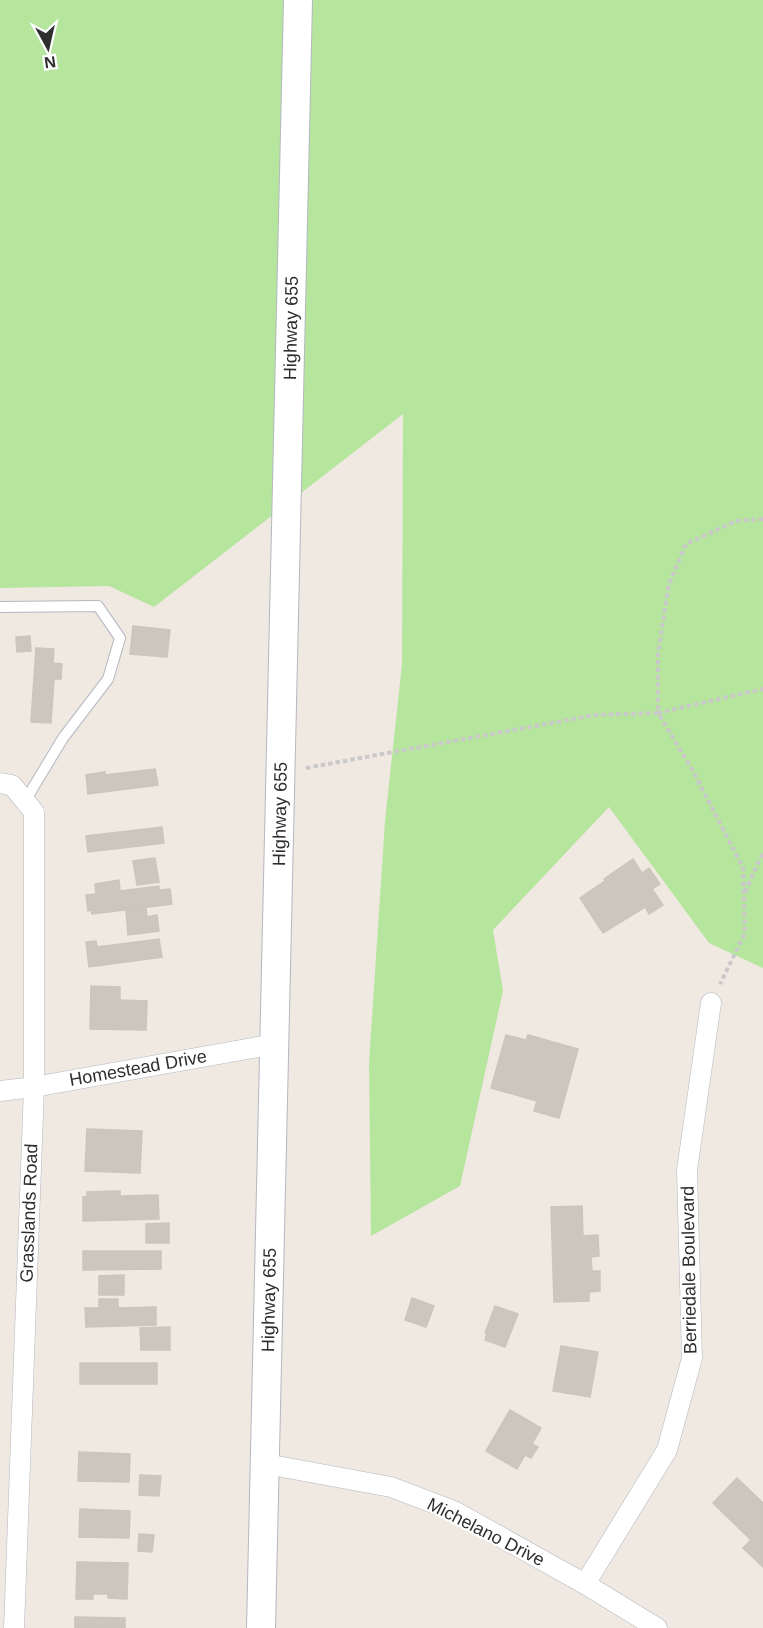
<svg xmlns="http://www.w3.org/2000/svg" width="763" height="1628" viewBox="0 0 763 1628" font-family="Arial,sans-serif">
<rect width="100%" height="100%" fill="#efe9e1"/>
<!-- green -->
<polygon fill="#b6e59e" points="0,0 763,0 763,968 709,943 609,807 493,930 503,991 460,1186 371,1236 369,1063 385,821 402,664 403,414 154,607 109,586 0,588"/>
<!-- building -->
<g fill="#cbc7bf" stroke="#cbc5ba" stroke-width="1.5">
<polygon points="133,626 170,630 167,657 130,654"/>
<polygon points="30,636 31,651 17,652 16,637"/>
<polygon points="36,648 54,649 53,663 62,664 61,679 54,679 51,723 31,722"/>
<polygon points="155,769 158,785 88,794 86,775 105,772 105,775"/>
<polygon points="162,827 164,843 88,852 86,836"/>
<polygon points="155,858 159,882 137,885 133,861"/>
<polygon points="633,859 642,873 649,868 660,884 652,889 663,905 649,914 645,907 603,933 580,898 605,881 604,879"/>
<polygon points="119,880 120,891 159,886 159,890 170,889 172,904 92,914 91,910 88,911 86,895 96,894 95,884"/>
<polygon points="146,908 147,917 157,915 159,931 128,935 126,910"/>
<polygon points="159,939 162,957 89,967 86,942 96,941 97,947"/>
<polygon points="91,986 120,987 120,1000 147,1001 146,1030 90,1029"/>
<polygon points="506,1035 526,1040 528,1035 578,1049 559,1118 534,1111 537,1101 491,1088"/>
<polygon points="87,1129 142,1131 140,1173 85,1171"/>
<polygon points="120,1191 120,1196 158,1195 159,1219 83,1221 83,1197 87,1197 87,1192"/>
<polygon points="582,1206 583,1236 598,1235 599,1256 591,1257 592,1271 600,1271 600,1291 589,1292 589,1301 554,1302 551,1207"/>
<polygon points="169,1223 169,1243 146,1243 146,1224"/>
<polygon points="83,1251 161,1251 161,1269 83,1270"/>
<polygon points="124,1275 124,1295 99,1295 99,1276"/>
<polygon points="412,1298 434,1306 426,1327 405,1320"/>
<polygon points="99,1299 118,1299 118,1308 156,1307 156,1325 86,1327 85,1308 99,1308"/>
<polygon points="495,1306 518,1314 505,1347 485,1340 487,1333 485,1333"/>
<polygon points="170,1327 170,1350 141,1350 140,1328"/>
<polygon points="561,1346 598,1352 590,1397 553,1391"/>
<rect x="80" y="1363" width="77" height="21"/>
<polygon points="510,1410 541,1428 532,1444 538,1447 531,1458 525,1455 517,1469 486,1451"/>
<polygon points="79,1452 130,1454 129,1482 78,1481"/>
<polygon points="140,1475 161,1476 159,1496 139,1495"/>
<polygon points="737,1478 763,1503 763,1567 743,1548 751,1540 713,1503"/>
<polygon points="80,1509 130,1511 129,1538 79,1537"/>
<polygon points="139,1534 154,1535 152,1552 138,1551"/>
<polygon points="77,1562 128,1563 127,1599 108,1598 108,1594 93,1594 93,1599 76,1599"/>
<polygon points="75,1617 125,1618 125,1628 75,1628"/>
</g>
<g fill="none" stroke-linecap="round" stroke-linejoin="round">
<defs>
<polyline id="lane" points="0,607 98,606 120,638 108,679 63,738 25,801"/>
<g id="street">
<polyline points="0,783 12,785 34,812 34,1087 14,1628"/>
<polyline points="0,1091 34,1087 275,1044"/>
<polyline points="266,1464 391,1487 454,1511 585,1584 657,1628"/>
<polyline points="585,1584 667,1450 692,1358 687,1170 711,1003"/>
</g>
<polyline id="secondary" points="261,1628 298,0"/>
</defs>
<!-- lane casing -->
<use href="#lane" stroke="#b4b7c1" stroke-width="12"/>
<!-- street casing -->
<use href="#street" stroke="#b4b7c1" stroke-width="21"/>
<!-- secondary casing -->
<use href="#secondary" stroke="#b4b7c1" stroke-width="30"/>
<!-- path -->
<g stroke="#c9c9c9" stroke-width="4" stroke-dasharray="4.5 3" stroke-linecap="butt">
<polyline points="763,519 736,521 686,544 669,584 658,653 658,713 763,689"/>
<polyline points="306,768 595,715 658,713 693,771 743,868 745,933 720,984"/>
<polyline points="745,892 763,852"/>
</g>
<!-- lane -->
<use href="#lane" stroke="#fff" stroke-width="10"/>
<!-- street -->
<use href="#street" stroke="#fff" stroke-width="20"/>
<!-- secondary -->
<use href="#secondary" stroke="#fff" stroke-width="28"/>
</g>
<g text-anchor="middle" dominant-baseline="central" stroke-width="4.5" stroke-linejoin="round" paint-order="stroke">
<!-- street labels -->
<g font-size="18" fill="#2e2e2e" stroke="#fff">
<text transform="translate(291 328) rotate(-89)">Highway 655</text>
<text transform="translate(280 814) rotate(-89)">Highway 655</text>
<text transform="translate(138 1068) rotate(-10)">Homestead Drive</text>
<text transform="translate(29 1213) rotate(-88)">Grasslands Road</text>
<text transform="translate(689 1270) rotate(-91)">Berriedale Boulevard</text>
<text transform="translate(269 1300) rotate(-89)">Highway 655</text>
<text transform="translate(486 1532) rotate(27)">Michelano Drive</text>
</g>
</g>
<!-- north arrow -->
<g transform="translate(48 48) rotate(172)" stroke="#ffffff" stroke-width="4.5" paint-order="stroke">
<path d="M0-4.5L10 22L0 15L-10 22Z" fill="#2e2e2e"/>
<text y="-9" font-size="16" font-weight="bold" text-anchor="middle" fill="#2e2e2e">N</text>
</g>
</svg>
